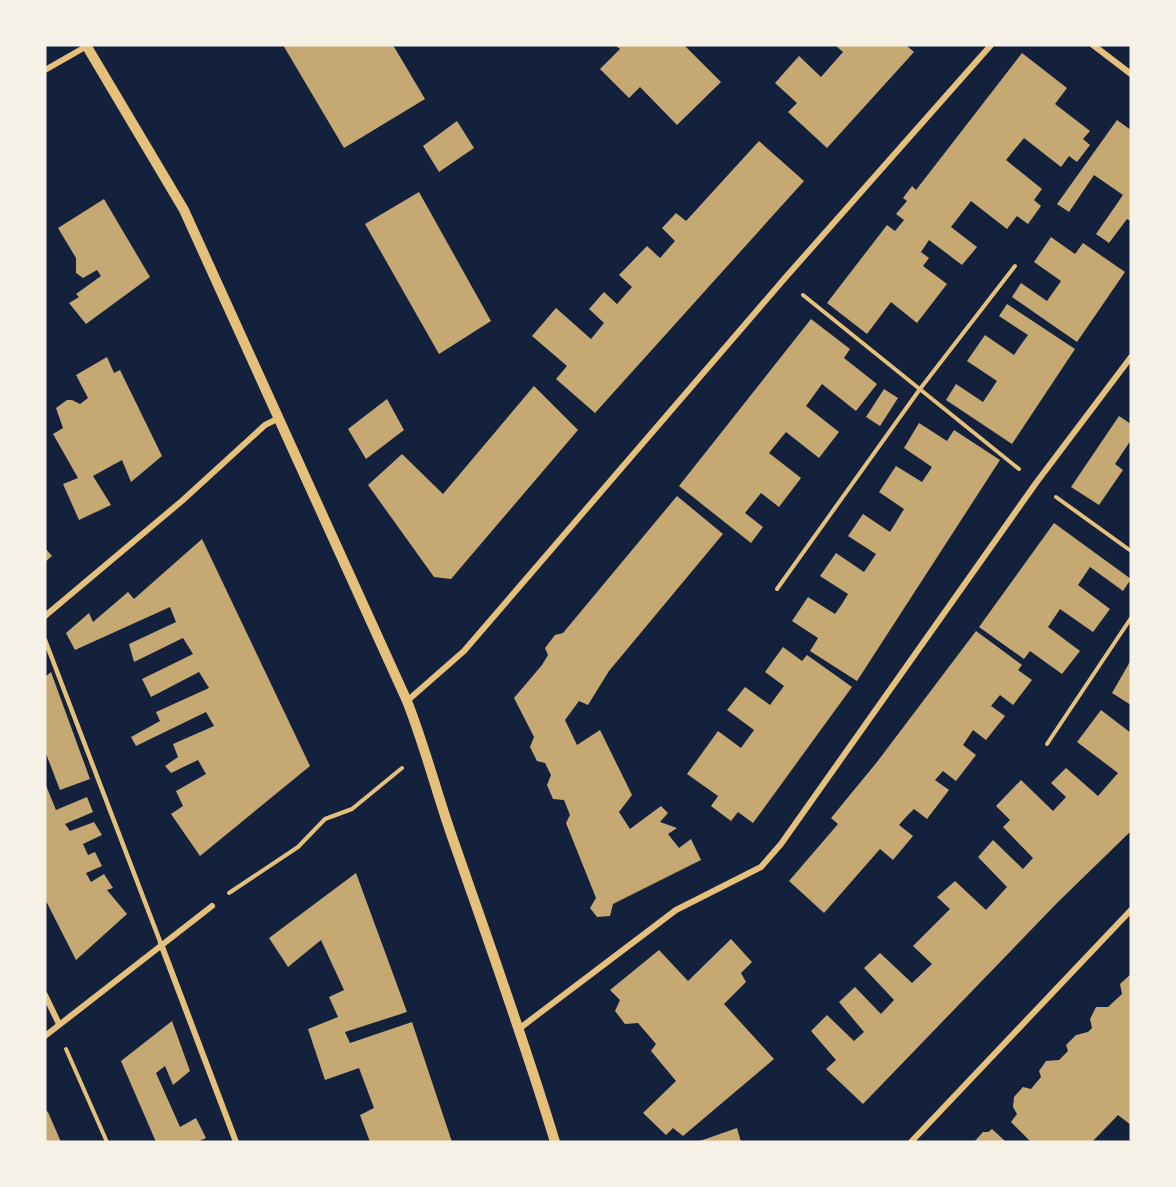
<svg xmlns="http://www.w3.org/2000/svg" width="1176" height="1187" viewBox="0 0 1176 1187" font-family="'Work Sans',sans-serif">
<rect width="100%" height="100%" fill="#14213d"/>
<!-- building -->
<g fill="#c6a872">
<polygon points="283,45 393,45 425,99 344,148"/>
<polygon points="615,45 684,45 721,82 677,125 640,87 629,98 600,69 620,49"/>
<polygon points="835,45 906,45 914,52 827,148 788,112 797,103 775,83 799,56 821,77 843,52"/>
<polygon points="1022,53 1067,88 1055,104 1090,131 1083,139 1090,145 1077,162 1069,156 1061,167 1024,138 1006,160 1042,189 1034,200 1041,206 1028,224 1017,216 1007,229 971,201 951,227 977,247 962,265 929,240 921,252 929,258 923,266 947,284 917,323 891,302 867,334 827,303 887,225 895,231 904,220 896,214 907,201 903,198 912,186 916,190"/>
<polygon points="1117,120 1131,130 1131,221 1127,219 1109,243 1096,234 1123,195 1094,175 1069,212 1057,204"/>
<polygon points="457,121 474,148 439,172 423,146"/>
<polygon points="759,141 804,181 595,413 556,379 567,366 532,336 556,308 591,339 604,323 589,309 604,292 617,304 632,287 619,275 647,246 660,258 675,241 662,228 676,213 686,221"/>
<polygon points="419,192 491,321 439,354 365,224"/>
<polygon points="104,199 150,277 86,324 69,303 79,297 76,294 101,276 97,270 83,278 76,273 76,258 58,228"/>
<polygon points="1051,237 1075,254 1083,243 1125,272 1077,342 1012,297 1021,283 1047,301 1061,281 1034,262"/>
<polygon points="1007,304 1075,349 1012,444 946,400 956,384 983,402 997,381 967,361 985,335 1014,355 1020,346 1028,335 999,316"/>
<polygon points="811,319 850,349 844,358 877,384 856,411 822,384 806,406 839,432 819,458 786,432 777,443 769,453 801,478 779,507 761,493 745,513 763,527 751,543 679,486"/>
<polygon points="107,357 114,373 120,370 162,456 131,482 122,460 93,476 111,505 79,520 63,484 78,478 53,434 63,428 56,408 67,400 72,400 80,404 88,398 76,375"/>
<polygon points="534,386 578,430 451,579 434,577 368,485 402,454 443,494"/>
<polygon points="884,389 898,398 880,426 866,417"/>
<polygon points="387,399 404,430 366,459 348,429"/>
<polygon points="1119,416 1131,424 1131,440 1115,464 1123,470 1099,505 1071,487"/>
<polygon points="919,423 947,441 954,430 1000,460 857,681 810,651 818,638 792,621 808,597 835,614 842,604 848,594 820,576 836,553 864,572 876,554 848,536 863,514 890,532 904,509 879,492 896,466 922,482 932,467 904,448"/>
<polygon points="677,496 723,534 609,671 588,705 579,701 565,720 577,745 600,730 632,795 619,812 630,829 661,806 668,813 660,822 677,828 668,834 679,848 691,839 701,860 613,904 610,916 597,917 590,908 596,898 566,823 570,815 564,800 553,799 547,785 551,775 545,763 537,761 530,747 534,737 514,698 542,665 548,655 545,648 555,635 563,633"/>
<polygon points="1054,523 1131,579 1123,591 1090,567 1078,585 1110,609 1093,632 1060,609 1048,627 1080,651 1062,674 1030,651 1024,659 979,627"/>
<polygon points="202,539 310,766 200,856 171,814 183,806 176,791 206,774 198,760 171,773 165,766 178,757 173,744 214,726 206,712 136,746 131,737 160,721 156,712 209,688 199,672 151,697 142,679 193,654 183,638 134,662 129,644 176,622 170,607 75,650 66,633 89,613 93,622 128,592 134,599"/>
<polygon points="45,548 52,556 45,562"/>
<polygon points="976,631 1022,665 1018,670 1032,680 1013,705 1000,695 991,706 1005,716 986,740 973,730 963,745 976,755 956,781 943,771 935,780 949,790 927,819 914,809 906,817 899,825 913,836 893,860 880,849 824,913 789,881 838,824 831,818 877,762"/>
<polygon points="783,647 802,661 807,655 852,687 753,823 738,812 731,821 711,806 718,796 687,774 718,731 741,748 754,730 727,710 745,687 770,705 784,686 765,672"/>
<polygon points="1131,660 1131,705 1112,693"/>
<polygon points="51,672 90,779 60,790 45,751 45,677"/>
<polygon points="1101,710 1131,733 1131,831 1057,903 863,1104 826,1069 836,1060 811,1031 827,1015 854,1041 864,1032 839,1002 855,987 881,1014 894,1000 864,968 880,953 912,983 932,964 913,946 950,909 937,897 955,881 986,910 1007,887 978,857 993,840 1023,869 1033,858 1003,827 1010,820 996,806 1021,780 1053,811 1066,797 1051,783 1066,768 1098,796 1118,773 1077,742"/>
<polygon points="45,783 56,810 87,797 93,812 65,824 70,831 94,822 102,835 83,844 88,855 95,852 102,866 86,873 91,882 104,874 113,888 107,890 127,914 76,960 45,899"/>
<polygon points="356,873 407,1012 345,1032 350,1043 412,1022 452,1142 370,1142 360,1115 374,1108 359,1068 325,1080 308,1029 338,1017 329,997 344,990 321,940 288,967 269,938"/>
<polygon points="731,939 752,962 741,973 746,982 724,1004 774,1059 683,1136 673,1128 666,1135 643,1113 676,1081 651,1051 656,1044 638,1023 625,1024 615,1011 620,1000 610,990 659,950 688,981"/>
<polygon points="1131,974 1131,1125 1118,1115 1092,1142 1031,1142 1011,1122 1017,1114 1013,1107 1014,1097 1023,1087 1031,1089 1041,1077 1039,1071 1046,1061 1059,1060 1068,1051 1066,1045 1076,1035 1088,1032 1092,1028 1090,1019 1096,1007 1108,1007 1122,994 1120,984"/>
<polygon points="172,1021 190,1071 173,1085 165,1066 156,1073 180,1127 196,1118 206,1138 197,1142 156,1142 121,1061"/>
<polygon points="45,1110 48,1112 61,1142 45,1142"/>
<polygon points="737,1128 741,1142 697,1142"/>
<polygon points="992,1129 1006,1142 974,1142 983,1132 988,1132"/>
</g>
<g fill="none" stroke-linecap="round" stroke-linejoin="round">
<!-- path -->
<g stroke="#e5c07b" stroke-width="4">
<polyline points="803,295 1019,469"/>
<polyline points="1056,497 1131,551"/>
<polyline points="777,589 920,389 1015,266"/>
<polyline points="1047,744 1131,618"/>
<polyline points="229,893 298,847 325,819 352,809 402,768"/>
<polyline points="66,1049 107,1142"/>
</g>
<!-- service -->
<polyline stroke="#e5c07b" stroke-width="4.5" points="45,640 161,944"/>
<!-- minor -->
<g stroke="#e5c07b" stroke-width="6">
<polyline points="1093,45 1131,74"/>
<polyline points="45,70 87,46"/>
<polyline points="45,616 183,500 265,425 279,418"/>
<polyline points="407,701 464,651 785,278 991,45"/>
<polyline points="161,944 236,1142"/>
<polyline points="45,995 59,1024"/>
<polyline points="520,1028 676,910 761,867 781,844 1036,483 1131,357"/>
<polyline points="45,1036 212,906"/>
<polyline points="911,1142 1131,910"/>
</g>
<!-- tertiary -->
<path stroke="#e5c07b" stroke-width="10" d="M86,45L184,210L407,701C426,749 438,799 456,848C490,946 525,1043 555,1142"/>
</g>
<!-- border -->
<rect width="1176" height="1187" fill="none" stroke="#f6f1e7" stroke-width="93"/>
</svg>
